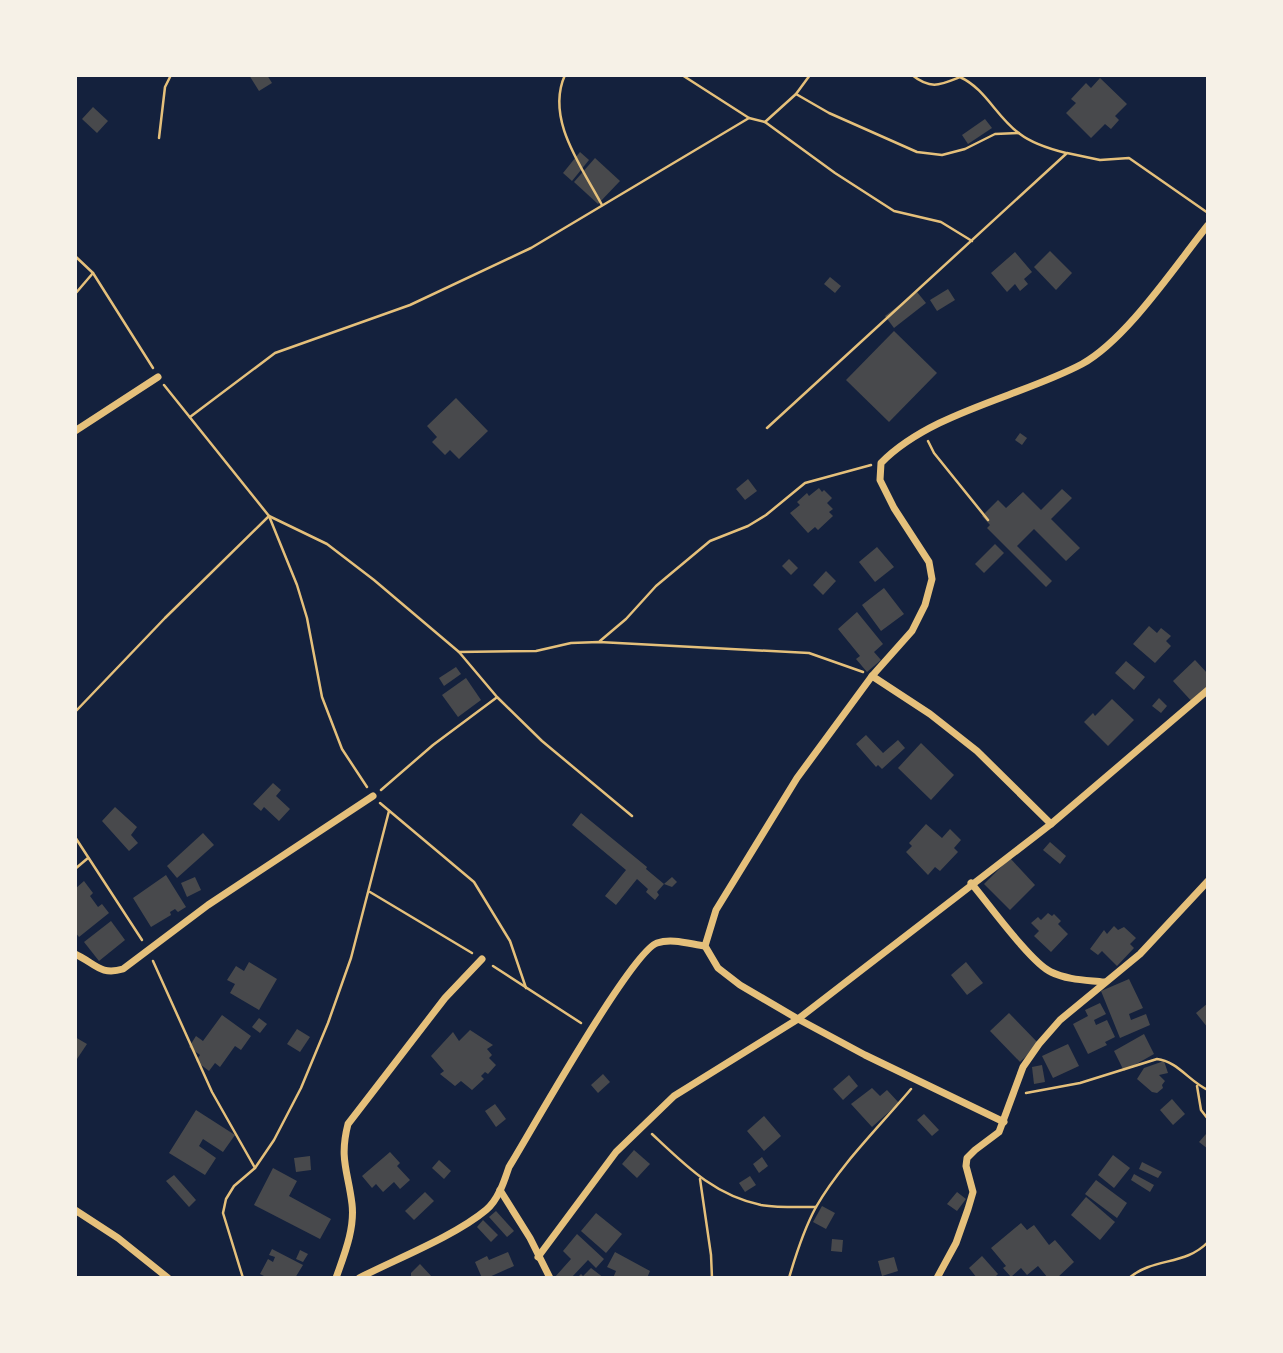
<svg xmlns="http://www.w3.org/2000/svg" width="1283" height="1353" viewBox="0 0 1283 1353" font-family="Quicksand,sans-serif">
<rect width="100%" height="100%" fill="#14213d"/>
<!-- building -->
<g fill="#48494c">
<polygon points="249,75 267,75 272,83 259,91"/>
<polygon points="1100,78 1127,104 1115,116 1119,120 1111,129 1105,124 1091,138 1066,113 1076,103 1071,99 1086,83 1091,88"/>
<polygon points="93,107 108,121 97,133 82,119"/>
<polygon points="985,119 992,128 968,144 962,135"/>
<polygon points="580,152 589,160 572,181 563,173"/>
<polygon points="595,158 620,181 598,204 574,182"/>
<polygon points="1050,251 1072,273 1056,290 1034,267"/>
<polygon points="1015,252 1032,272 1024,279 1028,284 1020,291 1015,284 1007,292 991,273"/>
<polygon points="830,277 841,286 835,293 824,284"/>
<polygon points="948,289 955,300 937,311 930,300"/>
<polygon points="917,292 926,303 894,328 885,316"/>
<polygon points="894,331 937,373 889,422 846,380"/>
<polygon points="456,398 488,431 459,459 450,450 445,455 432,442 437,437 427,426"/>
<polygon points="1020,433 1027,438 1022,445 1015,440"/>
<polygon points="748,479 757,491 745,500 736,489"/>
<polygon points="819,488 822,492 824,490 832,498 827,503 833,509 829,512 833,516 818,530 815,527 808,533 790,513 800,505 797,502 807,493 809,496"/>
<polygon points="1062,489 1072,498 1051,519 1080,548 1066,561 1034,529 1017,546 1052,581 1046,587 987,528 990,525 982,516 998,500 1006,508 1023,492 1041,510"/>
<polygon points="995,544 1004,553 984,573 975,564"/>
<polygon points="877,547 894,567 875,582 859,562"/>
<polygon points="789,559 798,568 791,575 782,566"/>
<polygon points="826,571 836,581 823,595 813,585"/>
<polygon points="884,588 904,614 881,631 862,605"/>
<polygon points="857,612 883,644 874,652 881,660 867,672 856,659 860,656 838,629"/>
<polygon points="1149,626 1157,633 1161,628 1171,636 1166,641 1171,646 1155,663 1133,644"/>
<polygon points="1195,660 1208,674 1208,693 1195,705 1173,681"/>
<polygon points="1126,661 1145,677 1134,690 1115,673"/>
<polygon points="456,667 461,674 444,686 439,678"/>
<polygon points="466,678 481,700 458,717 442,695"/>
<polygon points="1159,698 1167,706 1161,713 1152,706"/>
<polygon points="1112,699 1134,720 1108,746 1084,722 1093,713 1095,716"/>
<polygon points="866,735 883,753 898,740 905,748 882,769 878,765 876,767 856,744"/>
<polygon points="921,743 954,775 931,800 898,768"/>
<polygon points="273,783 281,790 276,796 290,809 279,821 264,807 261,811 253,804"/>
<polygon points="115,807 137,827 131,835 138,843 129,851 102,821"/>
<polygon points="581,813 647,867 646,869 664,884 657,892 659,895 655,900 646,892 648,889 637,879 616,905 605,896 626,870 572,825"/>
<polygon points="926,824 942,838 950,829 961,840 954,848 958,852 940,871 935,867 928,875 906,852 912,846 909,843"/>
<polygon points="203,833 214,845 177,878 167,866"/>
<polygon points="1050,842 1066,856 1060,864 1043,850"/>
<polygon points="1010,858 1035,885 1010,910 984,884"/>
<polygon points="166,875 186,907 178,912 175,909 170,912 171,915 151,927 133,898"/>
<polygon points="195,877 201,890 187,897 181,883"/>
<polygon points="672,877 677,882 672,887 664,884"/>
<polygon points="84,881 93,893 90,896 98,907 102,904 109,913 79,937 75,932 75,889"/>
<polygon points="1048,913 1052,916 1054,914 1061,921 1058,924 1068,934 1051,952 1034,936 1039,931 1031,923 1038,917 1041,920"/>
<polygon points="111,921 125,940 99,961 84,942"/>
<polygon points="1114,926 1118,930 1124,927 1136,938 1130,944 1134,948 1117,966 1102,951 1098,955 1090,949 1104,930 1107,934"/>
<polygon points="249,962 277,979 259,1010 230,993 235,984 227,980 236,966 244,971"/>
<polygon points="966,962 983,983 967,995 951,975"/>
<polygon points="1129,979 1143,1008 1129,1014 1131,1020 1146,1014 1150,1025 1120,1038 1101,991"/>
<polygon points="1100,1003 1106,1014 1094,1020 1096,1025 1107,1020 1115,1037 1105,1042 1107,1045 1088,1054 1073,1024 1088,1016 1085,1010"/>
<polygon points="1208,1003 1208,1028 1196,1013"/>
<polygon points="1009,1013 1039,1044 1020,1062 990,1031"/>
<polygon points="222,1015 251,1036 241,1050 235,1046 220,1067 215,1063 209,1071 196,1061 200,1055 189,1047 196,1036 203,1041"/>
<polygon points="259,1018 267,1024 260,1033 252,1027"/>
<polygon points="297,1029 310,1037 300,1052 287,1044"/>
<polygon points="470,1030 493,1045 487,1049 492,1055 489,1058 496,1065 488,1074 485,1072 481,1076 484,1079 472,1090 461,1081 455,1086 440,1074 444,1071 431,1056 453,1032 459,1041"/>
<polygon points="1144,1034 1154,1054 1124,1071 1114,1051"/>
<polygon points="75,1037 87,1044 75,1062"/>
<polygon points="1068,1044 1079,1066 1053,1078 1042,1056"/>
<polygon points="1164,1061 1168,1073 1159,1075 1165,1081 1162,1085 1163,1088 1157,1093 1152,1092 1137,1079 1144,1068"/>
<polygon points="1042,1065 1045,1082 1034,1084 1032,1067"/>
<polygon points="603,1074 610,1082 598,1093 591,1085"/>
<polygon points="849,1075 858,1086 843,1100 833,1089"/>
<polygon points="872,1088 880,1096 887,1090 899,1103 872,1127 851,1104"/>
<polygon points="1172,1099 1185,1114 1173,1125 1160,1110"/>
<polygon points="495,1104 506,1119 496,1127 485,1111"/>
<polygon points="196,1110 235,1135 223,1152 203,1139 199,1146 216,1158 205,1175 169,1153"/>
<polygon points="924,1114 939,1130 932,1136 917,1120"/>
<polygon points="764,1116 781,1136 764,1151 747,1131"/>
<polygon points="1206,1134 1208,1136 1208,1149 1199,1142"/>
<polygon points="634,1150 650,1164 637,1178 622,1164"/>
<polygon points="390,1152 400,1163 397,1166 410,1180 400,1189 394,1182 383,1192 376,1184 372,1188 362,1176"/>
<polygon points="1113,1155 1130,1168 1114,1188 1098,1175"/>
<polygon points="310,1156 311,1170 296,1172 294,1158"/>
<polygon points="762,1157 768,1166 759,1173 753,1164"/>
<polygon points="439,1160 451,1171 444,1179 432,1168"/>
<polygon points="1142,1162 1162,1172 1158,1178 1139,1169"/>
<polygon points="273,1168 297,1181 289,1196 331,1219 320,1239 254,1205"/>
<polygon points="1134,1174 1154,1185 1150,1192 1131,1180"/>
<polygon points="174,1175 196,1200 189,1207 166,1181"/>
<polygon points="750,1176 756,1185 745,1192 739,1183"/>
<polygon points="1096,1180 1127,1203 1117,1218 1085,1194"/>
<polygon points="425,1192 434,1201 414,1220 405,1211"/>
<polygon points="957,1192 966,1199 957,1211 947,1204"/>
<polygon points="1086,1197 1115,1222 1100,1240 1071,1215"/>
<polygon points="822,1206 835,1213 826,1229 813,1222"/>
<polygon points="496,1211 514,1231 507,1237 489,1217"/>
<polygon points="596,1213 622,1234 606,1253 581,1231"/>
<polygon points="483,1220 498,1235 491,1242 477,1227"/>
<polygon points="1021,1223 1027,1230 1034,1225 1049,1245 1055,1240 1074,1262 1057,1278 1048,1278 1038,1266 1027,1275 1021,1268 1011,1277 1003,1268 1006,1266 991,1248"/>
<polygon points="577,1234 604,1259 596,1268 588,1260 571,1278 556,1278 555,1277 571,1259 563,1251"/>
<polygon points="832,1239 843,1240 842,1252 831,1251"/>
<polygon points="272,1249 303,1265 295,1278 268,1278 260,1274 268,1259 273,1262 275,1257 269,1255"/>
<polygon points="300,1250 308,1254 303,1262 296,1259"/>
<polygon points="508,1252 514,1266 487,1278 482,1278 475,1262 487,1256 489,1260"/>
<polygon points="615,1252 650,1271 647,1278 613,1278 616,1271 607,1267"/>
<polygon points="982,1256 998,1274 994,1278 977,1278 969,1268"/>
<polygon points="894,1257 898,1271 882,1276 878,1261"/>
<polygon points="420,1264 433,1278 411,1278 411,1273"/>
<polygon points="591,1268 604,1278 577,1278 581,1274 583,1276"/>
</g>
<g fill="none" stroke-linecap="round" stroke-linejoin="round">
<!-- path -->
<g stroke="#e5c07b" stroke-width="2.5">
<path d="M565,75C545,119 582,167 602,205"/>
<polyline points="682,75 749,118 765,122 796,94 810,75"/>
<path d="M912,75C931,90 940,85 960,77C986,89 997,118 1020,134C1033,144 1050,149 1066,153"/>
<polyline points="796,94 829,113 917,152 942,155 965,149 995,134 1019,133"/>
<polyline points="765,122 835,173 894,211 941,222 972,241"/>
<polyline points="159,138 165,87 171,75"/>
<polyline points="75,256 93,273 153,368"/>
<polyline points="75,294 93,273"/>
<polyline points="164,385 269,516 297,585 307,618 322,697 342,749 367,787"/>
<polyline points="190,417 275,353 410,305 531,248 749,118"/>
<polyline points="767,428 1067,153 1100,160 1129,158 1208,213"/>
<polyline points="928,441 934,453 988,520"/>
<polyline points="600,641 626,619 656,586 710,541 748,526 766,515 805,483 871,465"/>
<polyline points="459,652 497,697 542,741 632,816"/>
<polyline points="75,712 165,618 269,516 327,544 374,580 459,652 536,651 571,643 599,642 809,653 863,672"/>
<polyline points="381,790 433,745 496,698"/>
<polyline points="380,803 474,882 510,941 526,988"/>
<polyline points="75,837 142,940"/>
<polyline points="75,869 88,858"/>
<polyline points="370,892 472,953"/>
<polyline points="153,961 212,1092 255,1168"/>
<polyline points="493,966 581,1023"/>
<polyline points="1197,1086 1201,1110 1208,1119"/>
<path d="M1026,1093L1080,1083L1157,1059C1177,1061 1190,1082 1208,1090"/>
<path d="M652,1134C686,1166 714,1195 761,1205C779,1208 799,1207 816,1207"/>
<polyline points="700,1179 711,1255 712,1278"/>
<polyline points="243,1278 223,1213 226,1199 234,1186 255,1168 274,1140 301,1088 328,1023 351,958 389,811"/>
<path d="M789,1278C796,1254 804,1229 816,1207C840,1165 880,1126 911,1089"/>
<path d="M1129,1278C1154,1257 1185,1266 1208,1242"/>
</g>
<!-- minor -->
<g stroke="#e5c07b" stroke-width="7">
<polyline points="75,431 158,377"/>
<polyline points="872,676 930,714 977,751 1051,824"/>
<path d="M971,883C988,903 1031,963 1051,972C1067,980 1087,980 1104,982"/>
<path d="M75,954C95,963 100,976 123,969L208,905L373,796"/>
<path d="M1004,1122L865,1055L798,1019L740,985L718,968L705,946L716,910L797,778L872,676L912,631L925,605L932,579L929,562L894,508L880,480L881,463C931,412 1020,397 1082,364C1127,339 1175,266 1208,225"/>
<polyline points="500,1190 530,1238 550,1278"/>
<polyline points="75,1210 118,1238 168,1278"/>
<polyline points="538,1257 616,1152 674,1096 798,1019 1051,824 1208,690"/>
<path d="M336,1278C344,1255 355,1229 352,1204C348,1171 339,1159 348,1124L445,998L482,959"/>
<path d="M359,1278C396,1259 455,1236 486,1210C498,1200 504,1182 509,1167C530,1133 631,952 657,943C672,938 690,944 705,946"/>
<polyline points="937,1278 956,1243 968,1209 973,1192 966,1166 967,1158 975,1150 999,1132 1023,1067 1039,1044 1060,1020 1140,954 1208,881"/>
</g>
</g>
<!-- border -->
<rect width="1283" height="1353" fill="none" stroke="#f6f1e7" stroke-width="154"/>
</svg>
